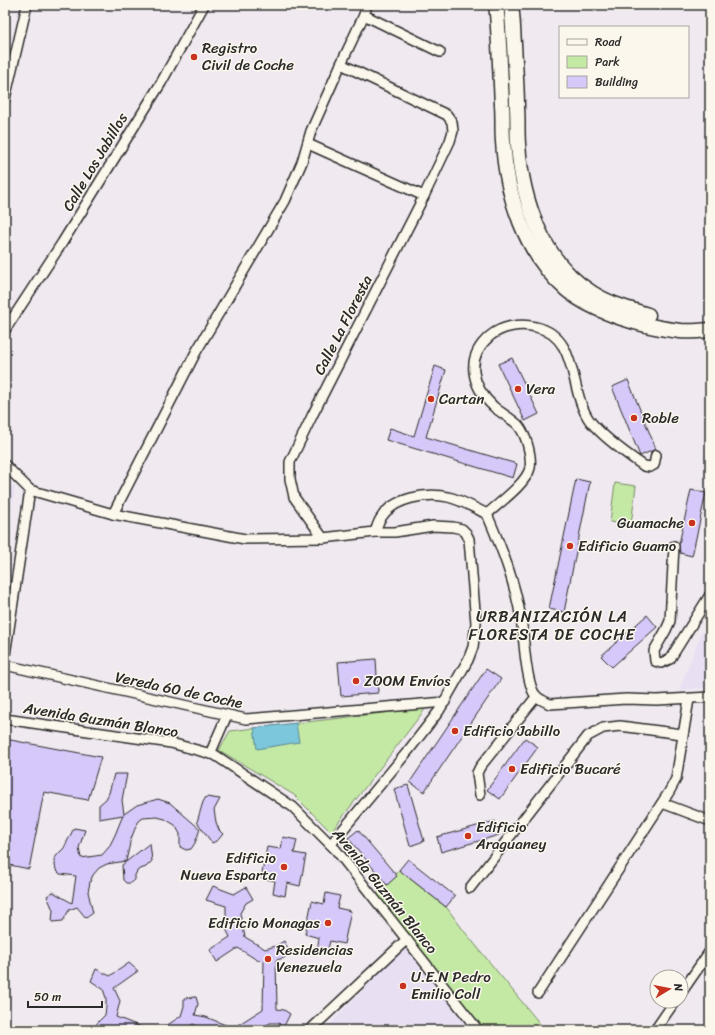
<svg xmlns="http://www.w3.org/2000/svg" width="715" height="1035" viewBox="0 0 715 1035" font-family="Sriracha,sans-serif">
<rect width="100%" height="100%" fill="#f0e9f0"/>
<filter id="ink" filterUnits="userSpaceOnUse"><feTurbulence type="fractalNoise" baseFrequency=".025" numOctaves="2"/><feDisplacementMap in="SourceGraphic" scale="8" xChannelSelector="R" yChannelSelector="G"/><feConvolveMatrix kernelMatrix="1 2 1 2 8 2 1 2 1" color-interpolation-filters="sRGB"/></filter>
<g filter="url(#ink)">
<!-- built -->
<g fill="#e8dff3">
<polygon points="5,485 15,487 5,545"/>
<polygon points="710,612 710,687 679,690 709,614"/>
<polygon points="407,942 474,1030 325,1030"/>
</g>
<!-- green -->
<g fill="#c4e9a4" stroke="#788a68">
<polygon points="615,483 636,486 631,525 610,522"/>
<polygon points="426,708 331,832 294,795 219,750 230,731"/>
<polygon points="399,870 447,908 464,931 545,1030 483,1030 377,894"/>
</g>
<!-- water -->
<polygon fill="#7cc7dc" stroke="#5c8995" points="296,723 299,742 257,749 254,728"/>
<!-- building -->
<g fill="#d7c8fa" stroke="#2b2b2b">
<polygon points="512,358 539,414 525,421 498,364"/>
<polygon points="435,366 446,370 426,437 517,464 513,478 386,440 390,428 414,436"/>
<polygon points="628,380 656,449 640,456 612,387"/>
<polygon points="576,479 590,482 564,612 549,609"/>
<polygon points="691,490 706,493 692,556 680,553 679,544"/>
<polygon points="647,615 657,627 612,667 601,656"/>
<polygon points="376,659 378,693 341,696 338,662"/>
<polygon points="486,669 501,679 424,792 410,782"/>
<polygon points="525,738 538,747 500,799 487,790"/>
<polygon points="5,739 101,757 88,800 44,792 29,869 5,864"/>
<polygon points="114,774 127,774 122,800 124,814 137,805 158,799 170,803 200,829 195,843 191,849 186,850 180,847 180,834 175,825 165,819 157,817 143,818 139,821 136,826 131,839 126,861 107,864 99,868 93,875 90,882 88,892 93,913 86,918 77,907 69,910 63,921 52,922 53,910 47,896 53,892 72,903 76,876 60,874 56,870 55,865 55,858 58,854 64,848 74,828 85,830 79,848 81,858 102,855 109,847 115,835 123,815 99,819 99,805 106,799 109,793"/>
<polygon points="408,785 424,841 410,846 394,789"/>
<polygon points="206,797 220,799 214,810 216,822 219,830 223,834 218,840 212,843 197,822 203,802"/>
<polygon points="495,821 499,835 441,852 437,837"/>
<polygon points="358,830 397,876 387,885 348,838"/>
<polygon points="283,837 297,840 294,853 306,855 300,886 287,883 285,896 273,893 275,881 261,878 267,847 281,849"/>
<polygon points="150,843 152,861 146,867 138,870 135,875 135,880 131,883 126,883 123,880 122,865"/>
<polygon points="408,859 455,896 446,907 399,870"/>
<polygon points="213,886 234,894 246,887 253,899 246,903 240,913 245,937 265,949 276,946 284,941 290,953 284,958 276,960 277,1009 284,1010 290,1014 283,1028 279,1023 270,1023 258,1030 205,1030 193,1024 184,1030 160,1030 181,1016 184,1006 184,998 196,997 198,1004 195,1015 206,1017 233,1028 263,1009 264,961 257,960 238,948 217,962 210,950 230,937 227,931 226,923 226,906 206,900"/>
<polygon points="326,893 340,896 337,908 351,911 344,944 330,941 327,953 317,951 319,938 305,934 312,901 324,904"/>
<polygon points="129,963 138,971 114,988 120,1001 116,1017 149,1030 119,1030 112,1027 110,1030 93,1030 98,1022 105,1015 106,1007 106,998 103,989 91,981 96,969 110,976"/>
</g>
<g fill="none" stroke-linecap="round" stroke-linejoin="round">
<defs>
<g id="minor">
<polyline points="364,15 440,52"/>
<polyline points="5,99 27,5"/>
<polyline points="308,144 424,196"/>
<polyline points="5,330 62,243 161,83 204,5"/>
<polyline points="5,465 30,490 113,514 245,539 323,538 375,532 395,532 433,526 453,527 462,529 466,533 469,539 476,623 473,647 468,660 439,711 408,751 331,844"/>
<polyline points="113,514 196,352 285,201 302,162 311,131 341,64 364,15 367,5"/>
<path d="M487,514C499,503 526,484 530,468C532,456 526,434 518,425C511,418 501,413 494,407C472,387 464,358 490,336C502,326 521,323 536,327C580,337 568,391 590,421C602,436 628,455 644,466L650,467L654,465L656,455"/>
<path d="M375,532C377,527 378,522 381,518C393,498 427,492 448,497C462,500 474,508 487,514C502,549 515,582 521,619C525,642 524,667 532,689C535,698 542,700 550,704L626,699L657,700L710,697"/>
<polyline points="323,538 294,497 290,479 290,462 313,414 424,196 450,141 453,131 452,122 447,115 341,64"/>
<polyline points="674,546 670,621 666,630 654,651 655,661 661,663 670,659 710,595"/>
<polyline points="5,655 30,490"/>
<polyline points="5,665 246,719 445,702"/>
<polyline points="5,719 171,743 215,755 293,807 336,850 478,1030"/>
<polyline points="210,754 227,715"/>
<polyline points="480,795 477,773 480,767 536,697"/>
<polyline points="662,803 710,821"/>
<polyline points="470,888 588,736 603,728 620,726 682,734"/>
<polyline points="538,993 669,792 676,779 689,699"/>
<polyline points="681,993 710,951"/>
<polyline points="310,1030 407,939"/>
<polyline points="655,1030 675,1001"/>
</g>
<g id="primary">
<path d="M496,5C498,18 498,31 499,44C500,64 501,84 502,105C503,117 502,129 503,141C506,195 525,254 567,290C595,313 644,327 680,331C690,332 700,331 710,330"/>
<path d="M511,5C513,18 513,31 514,44C515,65 517,87 517,108C518,120 517,132 518,144C522,200 542,262 592,293C609,304 629,309 648,315"/>
</g>
</defs>
<!-- minor casing -->
<use href="#minor" stroke="#2b2b2b" stroke-width="12"/>
<!-- primary casing -->
<use href="#primary" stroke="#2b2b2b" stroke-width="17"/>
<!-- minor -->
<use href="#minor" stroke="#fbf7ec" stroke-width="9"/>
<!-- primary -->
<use href="#primary" stroke="#fbf7ec" stroke-width="14"/>
</g>
</g>
<!-- markers -->
<g fill="#c8321e" stroke="#fbf7ec" stroke-width="1.5">
<circle cx="194" cy="57" r="4"/>
<circle cx="518" cy="389" r="4"/>
<circle cx="431" cy="399" r="4"/>
<circle cx="634" cy="418" r="4"/>
<circle cx="692" cy="523" r="4"/>
<circle cx="570" cy="546" r="4"/>
<circle cx="356" cy="681" r="4"/>
<circle cx="455" cy="731" r="4"/>
<circle cx="512" cy="769" r="4"/>
<circle cx="468" cy="836" r="4"/>
<circle cx="284" cy="867" r="4"/>
<circle cx="328" cy="923" r="4"/>
<circle cx="268" cy="959" r="4"/>
<circle cx="403" cy="986" r="4"/>
</g>
<g text-anchor="middle" dominant-baseline="central" stroke-width="3" stroke-linejoin="round" paint-order="stroke">
<!-- poi labels -->
<g font-size="15" fill="#2b2b2b" stroke="#fbf7ec" text-anchor="start">
<text x="202" y="48">Registro<tspan x="202" dy="17">Civil de Coche</tspan></text>
<text x="526" y="389">Vera</text>
<text x="439" y="399">Cartan</text>
<text x="642" y="418">Roble</text>
<text x="684" y="523" text-anchor="end">Guamache</text>
<text x="578" y="546">Edificio Guamo</text>
<text x="364" y="681">ZOOM Envíos</text>
<text x="463" y="731">Edificio Jabillo</text>
<text x="520" y="769">Edificio Bucaré</text>
<text x="476" y="827">Edificio<tspan x="476" dy="17">Araguaney</tspan></text>
<text x="276" y="858" text-anchor="end">Edificio<tspan x="276" dy="17">Nueva Esparta</tspan></text>
<text x="320" y="923" text-anchor="end">Edificio Monagas</text>
<text x="276" y="950">Residencias<tspan x="276" dy="17">Venezuela</tspan></text>
<text x="411" y="977">U.E.N Pedro<tspan x="411" dy="17">Emilio Coll</tspan></text>
</g>
<!-- street labels -->
<g font-size="15" fill="#2b2b2b" stroke="#fbf7ec">
<text transform="translate(95 162) rotate(-59)">Calle Los Jabillos</text>
<text transform="translate(343 325) rotate(-63)">Calle La Floresta</text>
<text transform="translate(179 690) rotate(12)">Vereda 60 de Coche</text>
<text transform="translate(101 720) rotate(9)">Avenida Guzmán Blanco</text>
<text transform="translate(385 891) rotate(51)">Avenida Guzmán Blanco</text>
</g>
<!-- neighbourhood labels -->
<g font-size="16" letter-spacing="1" fill="#2b2b2b" stroke="#fbf7ec">
<text x="552" y="616">URBANIZACIÓN LA<tspan x="552" dy="18">FLORESTA DE COCHE</tspan></text>
</g>
</g>
<!-- margin -->
<rect width="715" height="1035" fill="none" stroke="#fbf7ec" stroke-width="20"/>
<rect x="10" y="10" width="695" height="1015" fill="none" stroke="#2b2b2b" stroke-width="1.5" filter="url(#ink)"/>
<!-- legend -->
<rect x="559" y="26" width="130" height="72" fill="#fbf7ec" stroke="#a8a59f"/>
<rect x="567" y="39" width="20" height="6" fill="#fbf7ec" stroke="#a8a59f"/>
<text x="595" y="46" font-size="12" fill="#2b2b2b">Road</text>
<rect x="567" y="56" width="20" height="12" fill="#c4e9a4" stroke="#a8a59f"/>
<text x="595" y="66" font-size="12" fill="#2b2b2b">Park</text>
<rect x="567" y="76" width="20" height="12" fill="#d7c8fa" stroke="#a8a59f"/>
<text x="595" y="86" font-size="12" fill="#2b2b2b">Building</text>
<!-- north arrow -->
<g transform="translate(669 989) rotate(80)"><circle r="19" fill="#fbf7ec" stroke="#a8a59f"/>
<path d="M0-3L7 15L0 10L-7 15Z" fill="#c8321e"/>
<text y="-6" font-size="11" font-weight="bold" text-anchor="middle" fill="#2b2b2b">N</text>
</g>
<!-- scale -->
<path d="M28 1001v6h74v-6" fill="none" stroke="#2b2b2b" stroke-width="2"/>
<text x="34" y="1001" font-size="12" fill="#2b2b2b" stroke="#fbf7ec" stroke-width="3" paint-order="stroke">50 m</text>
</svg>
